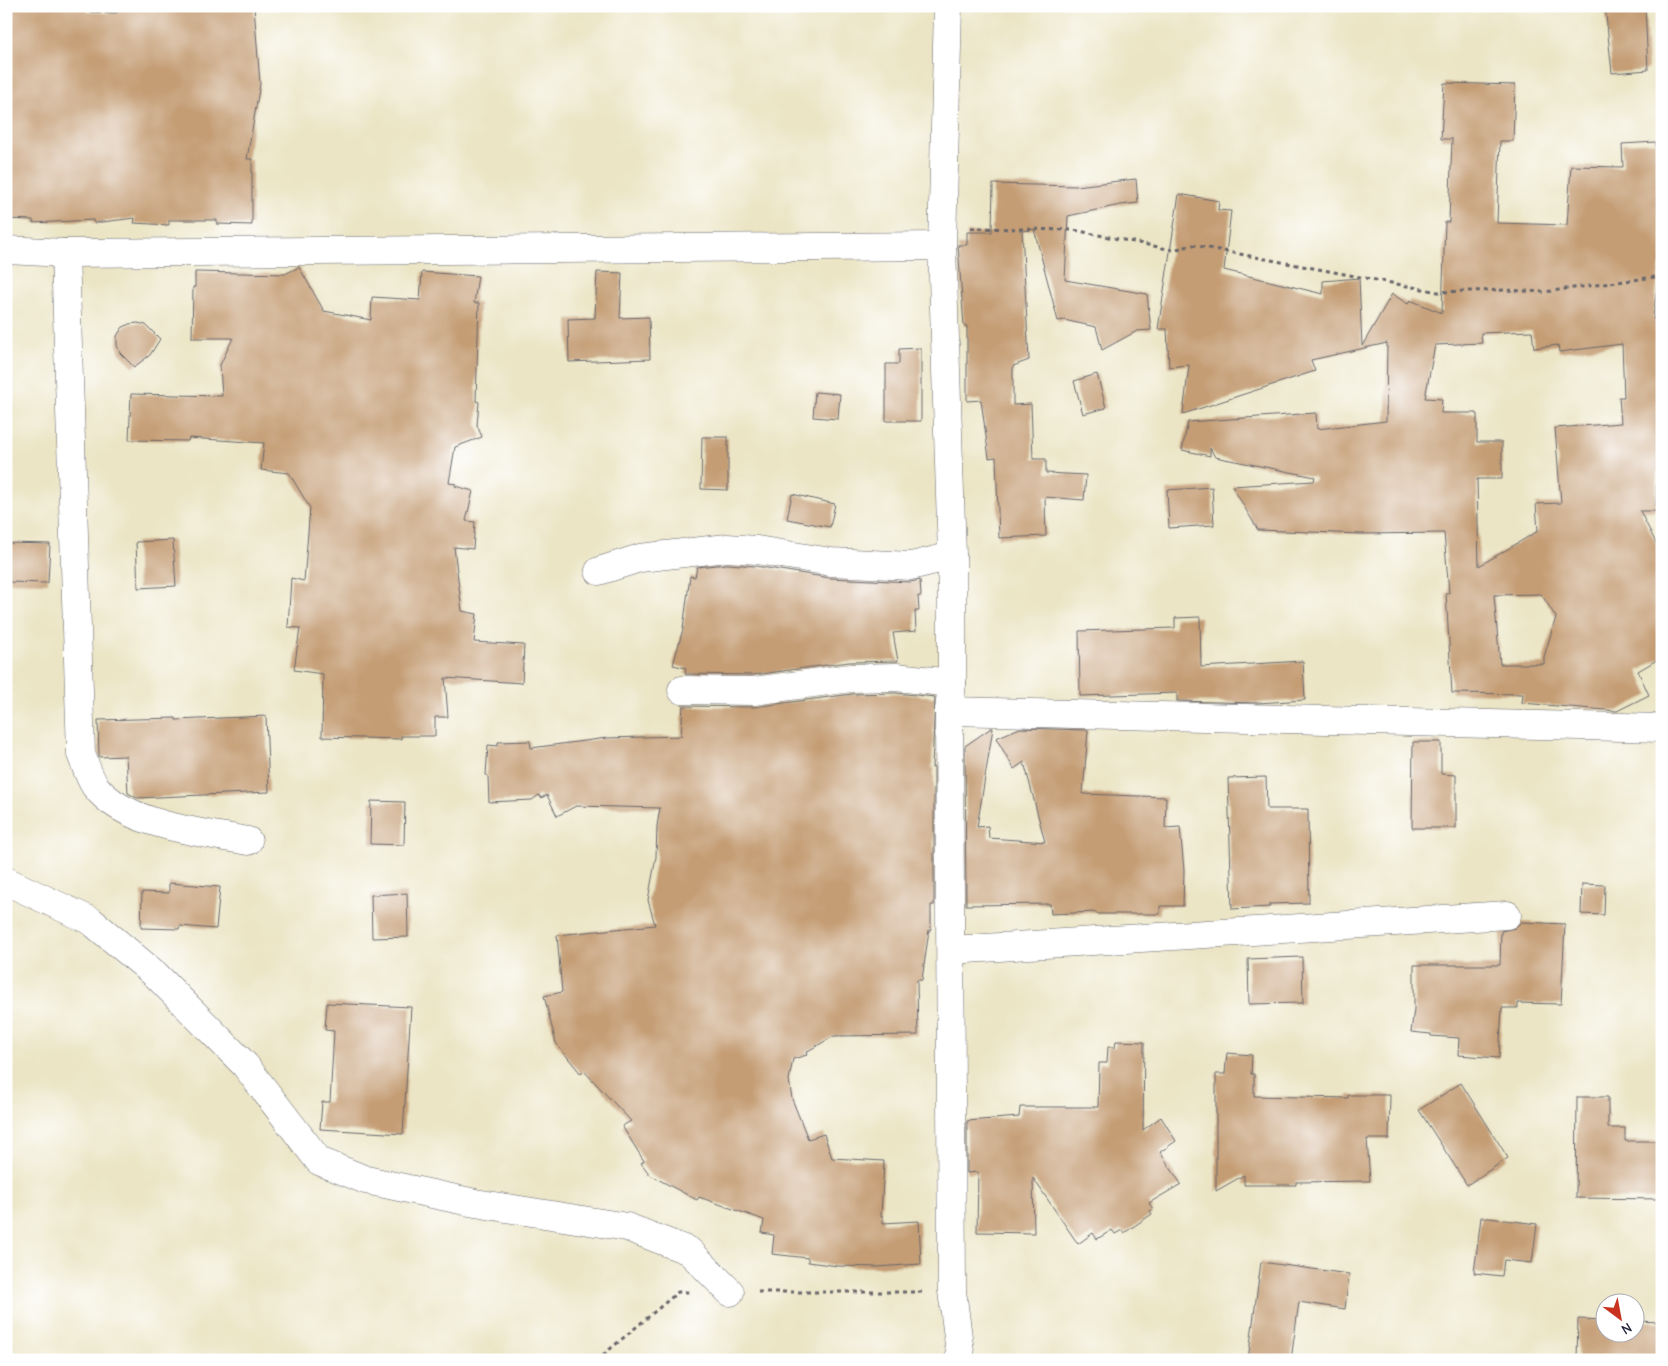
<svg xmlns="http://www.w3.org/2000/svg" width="1668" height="1366" viewBox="0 0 1668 1366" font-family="'Comic Neue',sans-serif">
<rect width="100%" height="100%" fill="#fff"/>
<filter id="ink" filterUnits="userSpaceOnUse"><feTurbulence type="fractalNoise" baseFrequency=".02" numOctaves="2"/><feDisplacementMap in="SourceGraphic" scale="10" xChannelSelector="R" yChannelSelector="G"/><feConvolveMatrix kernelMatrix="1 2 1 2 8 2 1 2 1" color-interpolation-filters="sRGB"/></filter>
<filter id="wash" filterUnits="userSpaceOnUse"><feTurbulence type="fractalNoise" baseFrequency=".0096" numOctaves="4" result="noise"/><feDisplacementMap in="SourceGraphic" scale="20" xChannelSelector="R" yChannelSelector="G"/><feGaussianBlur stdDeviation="1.12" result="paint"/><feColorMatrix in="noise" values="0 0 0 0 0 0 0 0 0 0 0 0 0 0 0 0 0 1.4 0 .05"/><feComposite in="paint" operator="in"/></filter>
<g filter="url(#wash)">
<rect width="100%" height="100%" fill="#ebe5c5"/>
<g id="blocks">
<!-- building -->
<g fill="#c49d75" fill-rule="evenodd">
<polygon points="6,6 86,6 88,12 116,13 123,6 254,6 260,84 247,159 252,159 252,225 217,224 217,220 169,220 169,225 134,223 135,218 94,223 93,220 33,223 33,220 6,219"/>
<polygon points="1605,6 1645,6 1648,70 1612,73"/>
<path d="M1444,83L1515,85L1513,141H1500L1497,223L1567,225L1571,166L1623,167L1622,144L1656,142L1658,211H1660L1662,227V264H1660L1653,319L1662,318V471L1657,472L1656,511H1640L1662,555V657L1638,671L1649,695L1617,711L1522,703L1523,694L1452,693L1446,593H1449L1444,533L1361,534L1258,530L1232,486L1314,481L1315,477L1215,457L1210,448V456L1182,450L1188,422L1316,413L1317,429L1386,421L1387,343L1311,360L1315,371L1183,414L1189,365L1169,367L1167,329H1158L1179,194L1219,201L1218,210L1231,211L1224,270L1323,294V281L1359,278L1362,346L1392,294L1408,304L1410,300L1442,313L1445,222H1449L1452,139H1441ZM1532,331L1534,348L1558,345L1559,352L1622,344L1624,397H1619L1621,423L1555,428L1561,503L1536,504L1538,531L1479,566L1477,479H1502V442H1477V413H1441L1442,399L1425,398L1435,345L1482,343L1481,333ZM1541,594L1556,617L1544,657V664H1500L1494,595Z"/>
<polygon points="1136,179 1138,203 1120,205 1068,216 1065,280 1147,294 1151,330 1137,331 1102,350 1096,327 1064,320 1058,321 1034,229 1022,231 1029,360 1013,366 1013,405 1031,404 1033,459 1046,459 1046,473 1086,475 1084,500 1045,497 1046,536 999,538 996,457 989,458 981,400 967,401 967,326 964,326 958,245 967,245 967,232 992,232 993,184 1076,186"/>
<polygon points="299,267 324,311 371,320 372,297 420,300 422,272 478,276 474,303 479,303 476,401 479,402 477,425 482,437 455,447 449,483 456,484 455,486 473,491 466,521 475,522 473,549 454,547 462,611 477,614 474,642 524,645 522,683 445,678 448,717 435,717 435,736 401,736 401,739 322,737 323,674 294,670 300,628 288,627 291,578 304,581 310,508 289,473 261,470 264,443 189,438 188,441 129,440 131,394 222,396 220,365 233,338 192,338 193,287 195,287 195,272 285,274"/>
<polygon points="597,272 622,273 620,318 649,317 650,359 569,362 568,319 595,318"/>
<polygon points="138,323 146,325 160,339 150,355 134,367 120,353 117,345 117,336 122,328 129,324"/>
<polygon points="921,348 921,421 886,421 886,364 899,364 899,349"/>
<polygon points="1097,374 1106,408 1083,414 1074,381"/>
<polygon points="815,392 840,394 838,419 813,417"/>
<polygon points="702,437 728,437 728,490 701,489"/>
<polygon points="1212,487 1214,525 1169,528 1167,490"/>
<polygon points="792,494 835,504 830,527 787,519"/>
<polygon points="173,540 176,586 138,588 136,542"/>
<polygon points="6,543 50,544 48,583 6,582"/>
<polygon points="727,564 755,566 830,578 910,582 920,580 921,596 918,596 919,611 915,611 916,631 893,633 898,661 849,662 753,675 685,674 686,668 673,665 683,629 690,576 695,577 697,567"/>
<polygon points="1200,617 1201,667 1303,661 1305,700 1258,703 1177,701 1177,693 1080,696 1079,631 1175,628 1175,618"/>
<polygon points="895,693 935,697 932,768 934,767 934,905 931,905 931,930 929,930 922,980 917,980 918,1035 834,1036 806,1052 807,1055 793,1059 789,1080 792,1099 808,1139 824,1134 832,1158 884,1161 881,1216 883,1216 883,1223 919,1221 921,1264 877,1267 838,1266 808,1262 808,1258 772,1254 774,1235 762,1233 764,1220 699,1197 697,1200 650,1175 641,1163 644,1161 622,1126 631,1121 584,1071 581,1074 556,1043 544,996 562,992 557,935 655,925 648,900 656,857 657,826 660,808 576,806 557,816 547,795 541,798 539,795 532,800 489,802 488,776 486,775 488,745 498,746 498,742 530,741 531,748 607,738 681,736 683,706 754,707 852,694"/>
<polygon points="266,716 269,792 137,798 128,793 126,756 99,757 98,720 176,718 176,720"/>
<polygon points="991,728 993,728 977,827 988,826 989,838 1045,842 1024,762 1014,769 996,738 1020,728 1088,730 1083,794 1166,797 1165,828 1180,827 1184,870 1183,906 1160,906 1160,914 1096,914 1096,912 1051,914 1050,904 966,905 965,746"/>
<polygon points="1413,742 1441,742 1441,774 1456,775 1456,828 1412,828"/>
<polygon points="1266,777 1267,809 1308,809 1309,903 1270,904 1270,907 1232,909 1228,778"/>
<polygon points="371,801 405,802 404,845 370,844"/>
<polygon points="169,883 220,887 216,929 180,926 179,929 141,928 142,892 169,893"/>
<polygon points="1582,884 1605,885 1604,915 1581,914"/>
<polygon points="407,893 408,937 372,938 371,895"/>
<polygon points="1521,922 1565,924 1561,1004 1518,1003 1518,1008 1502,1008 1499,1058 1458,1055 1459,1038 1431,1036 1431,1034 1411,1032 1414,1009 1414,965 1500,965 1501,931 1515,928"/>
<polygon points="1302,957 1303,1003 1249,1004 1248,959"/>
<polygon points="327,1003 411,1007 403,1134 320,1129 322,1102 330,1102 334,1031 325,1030"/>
<polygon points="1116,1041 1144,1042 1143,1130 1161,1117 1176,1141 1160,1152 1181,1184 1149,1203 1153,1209 1150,1211 1152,1214 1124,1233 1122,1230 1115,1234 1112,1230 1097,1239 1093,1233 1078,1244 1033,1178 1034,1233 977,1232 978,1172 967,1173 967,1121 1019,1117 1020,1107 1098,1107 1099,1063 1107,1063 1108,1047 1115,1047"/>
<polygon points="1227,1053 1252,1055 1251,1074 1254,1074 1254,1096 1348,1098 1348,1095 1390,1095 1389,1139 1367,1139 1370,1181 1296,1182 1296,1185 1244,1185 1244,1175 1216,1191 1216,1074 1225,1074"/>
<polygon points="1461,1083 1508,1158 1467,1185 1419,1110"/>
<polygon points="1577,1097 1608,1097 1608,1128 1625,1128 1625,1141 1662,1141 1662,1199 1576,1198"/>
<polygon points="1481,1217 1537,1224 1532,1263 1504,1260 1502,1276 1474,1273"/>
<polygon points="1261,1262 1349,1274 1345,1309 1299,1302 1291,1360 1248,1360"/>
<polygon points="1578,1319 1606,1320 1606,1334 1636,1334 1636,1321 1662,1322 1662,1360 1577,1360"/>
</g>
</g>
</g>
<g filter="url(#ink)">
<use href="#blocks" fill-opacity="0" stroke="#68666b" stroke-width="1"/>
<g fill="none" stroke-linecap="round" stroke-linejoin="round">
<defs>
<g id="minor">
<polyline points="948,6 942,246 952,556 952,683 949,711 952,1291 961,1360"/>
<polyline points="6,250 65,253 942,246"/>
<path d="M65,253L81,754C85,764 89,777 95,786C126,826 201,832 248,841"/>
<polyline points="599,571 640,558 727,548 757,550 831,562 911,566 952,556"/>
<polyline points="682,690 754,691 851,678 896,677 952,683"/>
<polyline points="949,711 1662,728"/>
<polyline points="6,881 91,921 156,975 245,1065 319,1161 366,1180 475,1203 627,1227 689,1251 730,1292"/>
<polyline points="951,950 1507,915"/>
</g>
</defs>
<!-- minor casing -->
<use href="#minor" stroke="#68666b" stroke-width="29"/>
<!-- path -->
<g stroke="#68666b" stroke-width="3" stroke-dasharray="4 4" stroke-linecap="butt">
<polyline points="971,228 1074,230 1173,250 1193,245 1438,292 1505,290 1544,292 1662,276"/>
<polyline points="758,1292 924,1292"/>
<polyline points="597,1360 678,1292 689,1292"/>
</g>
<!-- minor -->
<use href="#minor" stroke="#fff" stroke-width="28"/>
</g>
</g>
<!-- margin -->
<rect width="1668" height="1366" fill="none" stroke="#fff" stroke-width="25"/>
<!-- north arrow -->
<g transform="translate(1620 1318) rotate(148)"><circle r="24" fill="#ffffff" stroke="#a7a7b1"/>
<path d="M0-4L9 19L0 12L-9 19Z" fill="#c8321e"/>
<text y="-8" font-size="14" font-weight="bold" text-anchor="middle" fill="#22223b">N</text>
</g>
</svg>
